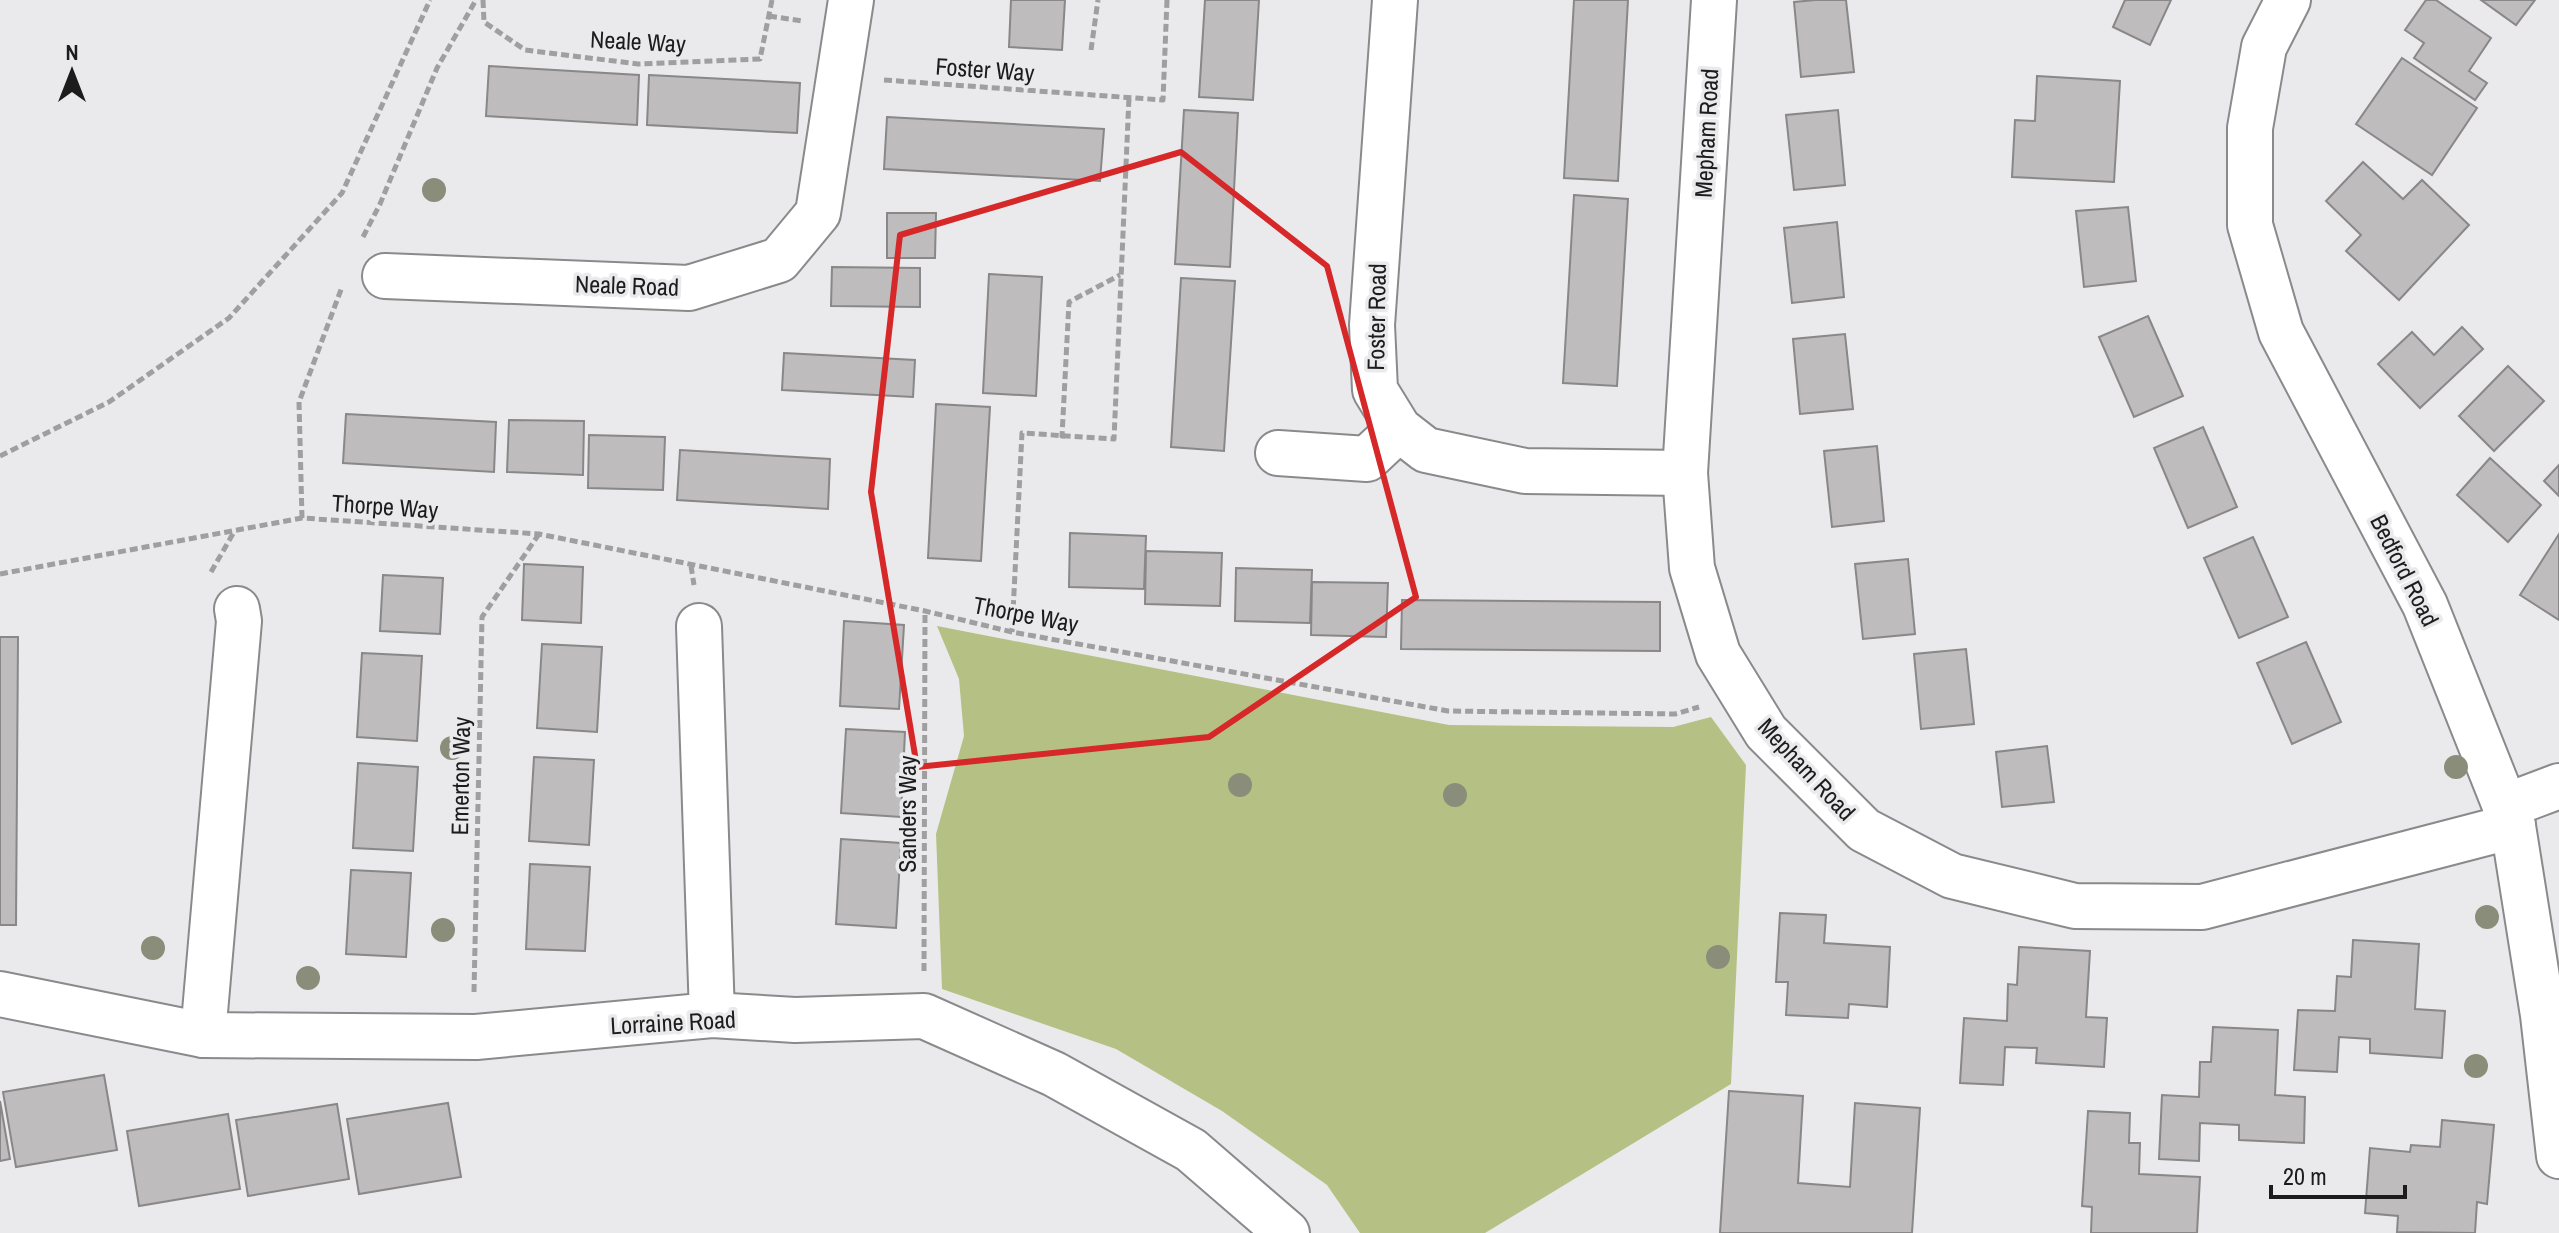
<svg xmlns="http://www.w3.org/2000/svg" width="2559" height="1233" viewBox="0 0 2559 1233" font-family="'Archivo Narrow',sans-serif">
<rect width="100%" height="100%" fill="#eaeaec"/>
<!-- green -->
<polygon fill="#b5c184" points="937,626 1449,725 1673,727 1711,717 1746,765 1731,1084 1485,1233 1360,1233 1327,1185 1222,1111 1116,1049 942,989 936,834 964,736 959,679"/>
<!-- building -->
<g fill="#bebcbd" stroke="#898787" stroke-width="2">
<polygon points="1011,0 1065,0 1062,50 1009,47"/>
<polygon points="1205,0 1259,0 1253,100 1199,97"/>
<polygon points="1574,0 1628,0 1618,181 1564,178"/>
<polygon points="1815,0 1846,0 1854,72 1801,77 1794,2"/>
<polygon points="2125,0 2171,0 2150,45 2113,27"/>
<polygon points="2426,0 2436,0 2491,38 2469,71 2487,83 2475,100 2414,58 2424,43 2405,30"/>
<polygon points="2481,0 2535,0 2516,25"/>
<polygon points="2402,58 2477,108 2432,175 2356,124"/>
<polygon points="489,66 639,75 637,125 486,116"/>
<polygon points="649,75 800,83 797,133 647,125"/>
<polygon points="2037,76 2120,81 2114,182 2012,177 2015,120 2035,121"/>
<polygon points="1184,110 1238,113 1230,267 1175,264"/>
<polygon points="1838,110 1845,185 1794,190 1786,115"/>
<polygon points="887,117 1104,129 1100,181 884,169"/>
<polygon points="2363,162 2403,199 2422,180 2469,225 2399,300 2346,251 2361,235 2326,201"/>
<polygon points="1574,195 1628,199 1617,386 1563,383"/>
<polygon points="2128,207 2136,281 2084,287 2076,211"/>
<polygon points="887,213 936,213 935,258 887,258"/>
<polygon points="1837,222 1844,297 1792,303 1784,228"/>
<polygon points="832,267 920,268 920,307 831,306"/>
<polygon points="989,274 1042,277 1036,396 983,393"/>
<polygon points="1181,278 1235,281 1224,451 1171,447"/>
<polygon points="2148,316 2183,396 2134,417 2099,337"/>
<polygon points="2462,327 2483,349 2420,408 2378,364 2412,332 2434,355"/>
<polygon points="1845,334 1853,409 1800,414 1793,339"/>
<polygon points="784,353 915,360 913,397 782,390"/>
<polygon points="2508,366 2544,401 2494,451 2459,416"/>
<polygon points="936,404 990,407 981,561 928,558"/>
<polygon points="346,414 496,422 494,472 343,463"/>
<polygon points="509,420 584,421 583,475 507,472"/>
<polygon points="2203,427 2237,507 2188,528 2154,448"/>
<polygon points="589,435 665,437 663,490 588,488"/>
<polygon points="1877,446 1884,521 1832,527 1824,451"/>
<polygon points="680,450 830,459 828,509 677,500"/>
<polygon points="2490,458 2541,505 2508,542 2457,495"/>
<polygon points="2559,465 2559,496 2544,481"/>
<polygon points="1070,533 1146,536 1144,589 1069,587"/>
<polygon points="2559,534 2559,620 2520,595"/>
<polygon points="2253,537 2288,617 2239,638 2204,558"/>
<polygon points="1146,551 1222,553 1220,606 1145,604"/>
<polygon points="1908,559 1915,634 1863,639 1855,564"/>
<polygon points="524,564 583,567 581,623 522,620"/>
<polygon points="1236,568 1312,570 1310,623 1235,621"/>
<polygon points="383,575 443,578 440,634 380,631"/>
<polygon points="1312,582 1388,583 1386,637 1311,635"/>
<polygon points="1402,600 1660,602 1660,651 1401,649"/>
<polygon points="844,621 904,625 899,709 840,706"/>
<polygon points="0,637 18,637 16,925 0,925"/>
<polygon points="2306,642 2341,722 2292,744 2257,663"/>
<polygon points="542,644 602,647 597,732 537,728"/>
<polygon points="1966,649 1974,724 1921,729 1914,654"/>
<polygon points="362,653 422,656 417,741 357,737"/>
<polygon points="846,729 905,732 901,817 841,813"/>
<polygon points="2047,746 2054,802 2002,807 1996,752"/>
<polygon points="534,757 594,760 589,845 529,841"/>
<polygon points="358,763 418,767 413,851 353,848"/>
<polygon points="841,839 901,843 896,928 836,924"/>
<polygon points="530,864 590,867 585,951 526,949"/>
<polygon points="351,870 411,873 406,957 346,954"/>
<polygon points="1780,913 1826,915 1824,943 1890,947 1887,1007 1849,1004 1848,1018 1786,1015 1788,982 1776,982"/>
<polygon points="2353,940 2419,944 2415,1009 2445,1011 2442,1058 2370,1053 2370,1039 2339,1037 2337,1072 2294,1070 2298,1010 2335,1011 2337,976 2351,977"/>
<polygon points="2019,947 2090,951 2086,1017 2107,1018 2104,1067 2036,1063 2037,1048 2005,1047 2003,1085 1960,1083 1964,1018 2007,1021 2008,984 2017,985"/>
<polygon points="2213,1027 2278,1030 2275,1095 2305,1097 2304,1143 2239,1140 2239,1125 2200,1123 2199,1161 2159,1159 2162,1095 2199,1097 2200,1062 2211,1062"/>
<polygon points="104,1075 117,1150 16,1167 3,1092"/>
<polygon points="1729,1091 1803,1096 1798,1183 1850,1187 1855,1103 1920,1108 1912,1233 1720,1233"/>
<polygon points="0,1101 10,1159 0,1161"/>
<polygon points="448,1103 461,1177 359,1194 347,1119"/>
<polygon points="337,1104 349,1179 248,1196 236,1120"/>
<polygon points="2088,1111 2130,1113 2129,1143 2140,1143 2139,1174 2200,1177 2197,1233 2091,1233 2092,1207 2082,1206"/>
<polygon points="228,1114 240,1189 139,1206 127,1131"/>
<polygon points="2442,1120 2494,1125 2487,1204 2477,1202 2475,1233 2397,1232 2398,1216 2365,1213 2370,1148 2410,1152 2411,1145 2440,1147"/>
</g>
<g fill="none" stroke-linecap="round" stroke-linejoin="round">
<defs>
<g id="minor">
<polyline points="1395,0 1372,325 1375,390 1399,429 1426,450 1525,471 1685,473"/>
<polyline points="1714,0 1685,473 1692,568 1718,654 1766,732 1864,830 1952,876 2075,906 2202,907 2513,826"/>
<polyline points="2288,0 2264,47 2250,128 2250,225 2281,332 2425,605 2513,826 2543,1015 2559,1156"/>
<polyline points="385,276 689,288 779,260 818,213 851,0"/>
<polyline points="1278,453 1367,459 1399,429"/>
<polyline points="699,626 712,1015"/>
<polyline points="2506,806 2559,786"/>
<polyline points="0,994 203,1035 476,1037 712,1015 795,1020 924,1016 1054,1074 1191,1150 1287,1233"/>
<polyline points="203,1035 239,621 237,609"/>
</g>
</defs>
<!-- minor casing -->
<use href="#minor" stroke="#8a8a8c" stroke-width="48"/>
<!-- path -->
<g stroke="#9f9fa0" stroke-width="5" stroke-dasharray="8 4" stroke-linecap="butt">
<polyline points="483,0 484,22 525,50 638,64 760,59 772,0"/>
<polyline points="769,16 803,21"/>
<polyline points="1091,50 1098,0"/>
<polyline points="884,80 1163,100 1167,0"/>
<polyline points="363,237 380,204 437,68 476,0"/>
<polyline points="1065,436 1062,436 1069,302 1120,275"/>
<polyline points="0,456 109,402 229,318 342,193 430,0"/>
<polyline points="302,518 299,402 342,287"/>
<polyline points="691,566 694,585"/>
<polyline points="211,572 234,532"/>
<polyline points="0,574 302,518 539,534 925,611 1012,632 1448,711 1675,714 1699,707"/>
<polyline points="1012,632 1022,433 1114,439 1129,97"/>
<polyline points="924,971 925,611"/>
<polyline points="474,992 482,617 539,534"/>
</g>
<!-- minor -->
<use href="#minor" stroke="#fff" stroke-width="44"/>
</g>
<!-- trees -->
<g fill="#8a8d7a">
<circle cx="434" cy="190" r="12"/>
<circle cx="452" cy="748" r="12"/>
<circle cx="2456" cy="767" r="12"/>
<circle cx="1240" cy="785" r="12"/>
<circle cx="1455" cy="795" r="12"/>
<circle cx="2487" cy="917" r="12"/>
<circle cx="443" cy="930" r="12"/>
<circle cx="153" cy="948" r="12"/>
<circle cx="1718" cy="957" r="12"/>
<circle cx="308" cy="978" r="12"/>
<circle cx="2476" cy="1066" r="12"/>
</g>
<!-- marked area -->
<path fill="none" stroke="#d62828" stroke-width="6" stroke-linejoin="round" d="M1181,152L1327,266L1416,597L1209,737L917,767L871,492L900,235Z"/>
<g text-anchor="middle" dominant-baseline="central" stroke-width="7" stroke-linejoin="round" paint-order="stroke">
<!-- street labels -->
<g font-size="24" fill="#1c1c1d" stroke="#eaeaec">
<text transform="translate(638 41) rotate(3)">Neale Way</text>
<text transform="translate(985 69) rotate(4)">Foster Way</text>
<text transform="translate(1706 133) rotate(-87)">Mepham Road</text>
<text transform="translate(627 285) rotate(2)">Neale Road</text>
<text transform="translate(1376 317) rotate(-89)">Foster Road</text>
<text transform="translate(385 506) rotate(4)">Thorpe Way</text>
<text transform="translate(2405 570) rotate(63)">Bedford Road</text>
<text transform="translate(1026 614) rotate(11)">Thorpe Way</text>
<text transform="translate(1807 769) rotate(47)">Mepham Road</text>
<text transform="translate(460 776) rotate(-89)">Emerton Way</text>
<text transform="translate(907 814) rotate(-90)">Sanders Way</text>
<text transform="translate(673 1022) rotate(-3)">Lorraine Road</text>
</g>
</g>
<!-- north arrow -->
<g transform="translate(72 72)" stroke="#eaeaec" stroke-width="6" paint-order="stroke">
<path d="M0-6L14 30L0 20L-14 30Z" fill="#1c1c1d"/>
<text y="-12" font-size="22" font-weight="bold" text-anchor="middle" fill="#1c1c1d">N</text>
</g>
<!-- scale -->
<path d="M2271 1185v12h134v-12" fill="none" stroke="#1c1c1d" stroke-width="4"/>
<text x="2283" y="1185" font-size="24" fill="#1c1c1d" stroke="#eaeaec" stroke-width="6" paint-order="stroke">20 m</text>
</svg>
